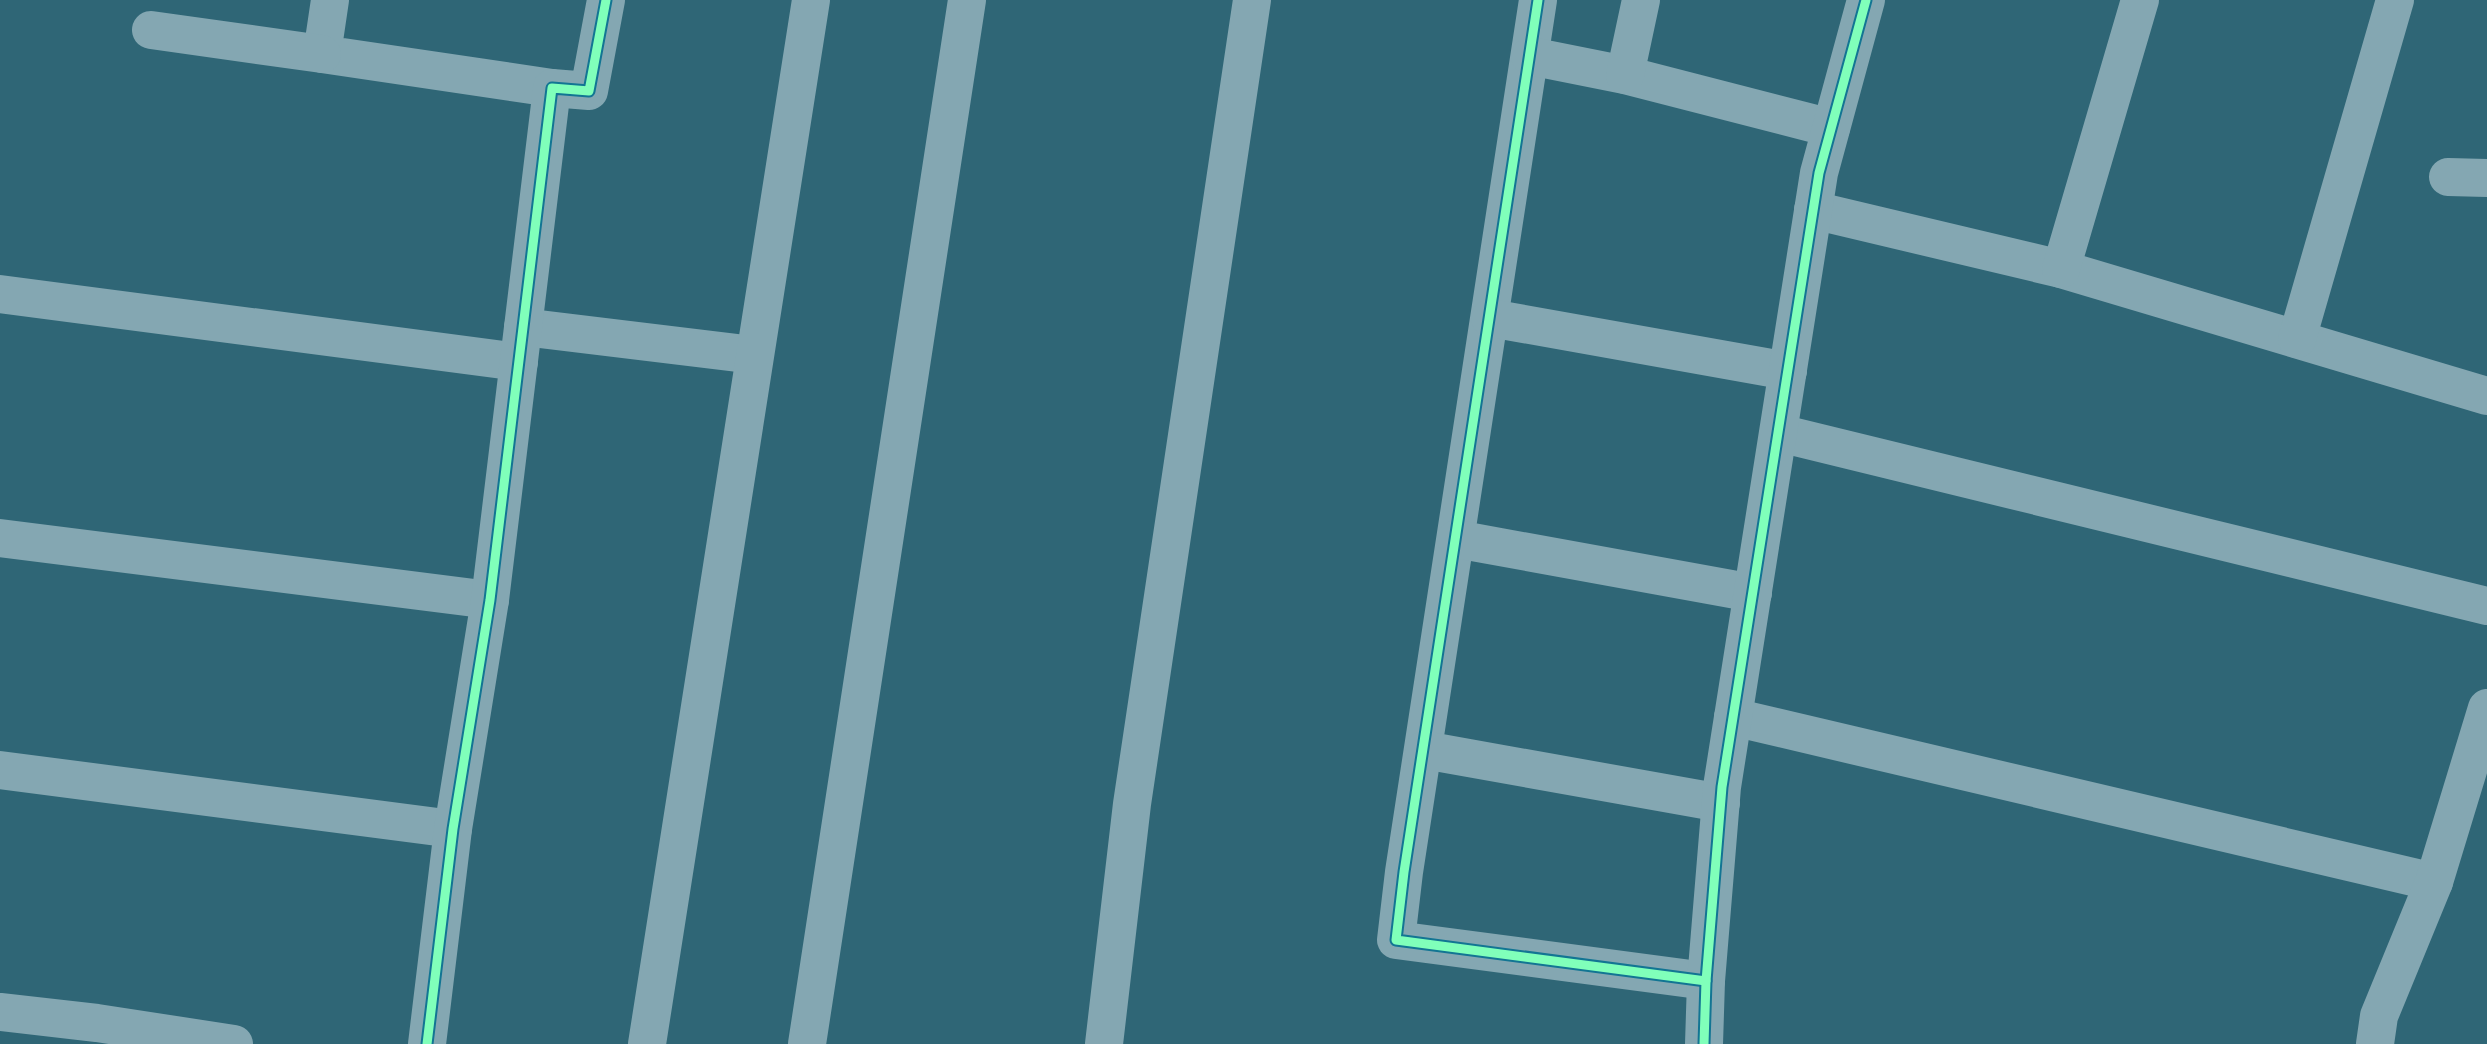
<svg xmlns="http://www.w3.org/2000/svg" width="2487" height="1044" viewBox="0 0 2487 1044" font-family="'DM Sans',sans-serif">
<rect width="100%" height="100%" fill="#2f6676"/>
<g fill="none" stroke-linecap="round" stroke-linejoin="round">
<!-- minor -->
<g stroke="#84a7b2" stroke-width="38">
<polyline points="330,0 322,54 552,88"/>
<polyline points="1538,0 1404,872 1396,940 1706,981"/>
<polyline points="151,30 322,54"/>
<polyline points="1530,56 1625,75 1831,128"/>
<polyline points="1625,75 1641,0"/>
<polyline points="2448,177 2487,178"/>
<polyline points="1813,210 2061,269 2487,396"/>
<polyline points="2061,269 2140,0"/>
<polyline points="0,294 519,362"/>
<polyline points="1490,318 1788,371"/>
<polyline points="523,327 754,355"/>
<polyline points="2297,339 2395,0"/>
<polyline points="1779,433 2487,606"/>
<polyline points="0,538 490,600"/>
<polyline points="1456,539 1753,593"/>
<polyline points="1733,717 2434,882"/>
<polyline points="1424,750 1721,803"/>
<polyline points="0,770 453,829"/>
<polyline points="0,1012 97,1023 234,1044"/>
<polyline points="427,1044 453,829 490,600 552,88 589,91 606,0"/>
<polyline points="647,1044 811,0"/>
<polyline points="807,1044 967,0"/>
<polyline points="1104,1044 1132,804 1252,0"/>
<polyline points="1704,1044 1706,981 1722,787 1819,173 1866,0"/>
<polyline points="2375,1044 2379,1016 2434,882 2487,708"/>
</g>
<defs>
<g id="cycleway">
<polyline points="1538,0 1404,872 1396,940 1706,981"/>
<polyline points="427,1044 453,829 490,600 552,88 589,91 606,0"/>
<polyline points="1704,1044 1706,981 1722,787 1819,173 1866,0"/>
</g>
</defs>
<!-- cycleway casing -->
<use href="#cycleway" stroke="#127593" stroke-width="13"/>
<!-- cycleway -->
<use href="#cycleway" stroke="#80ffba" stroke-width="9"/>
</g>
</svg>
